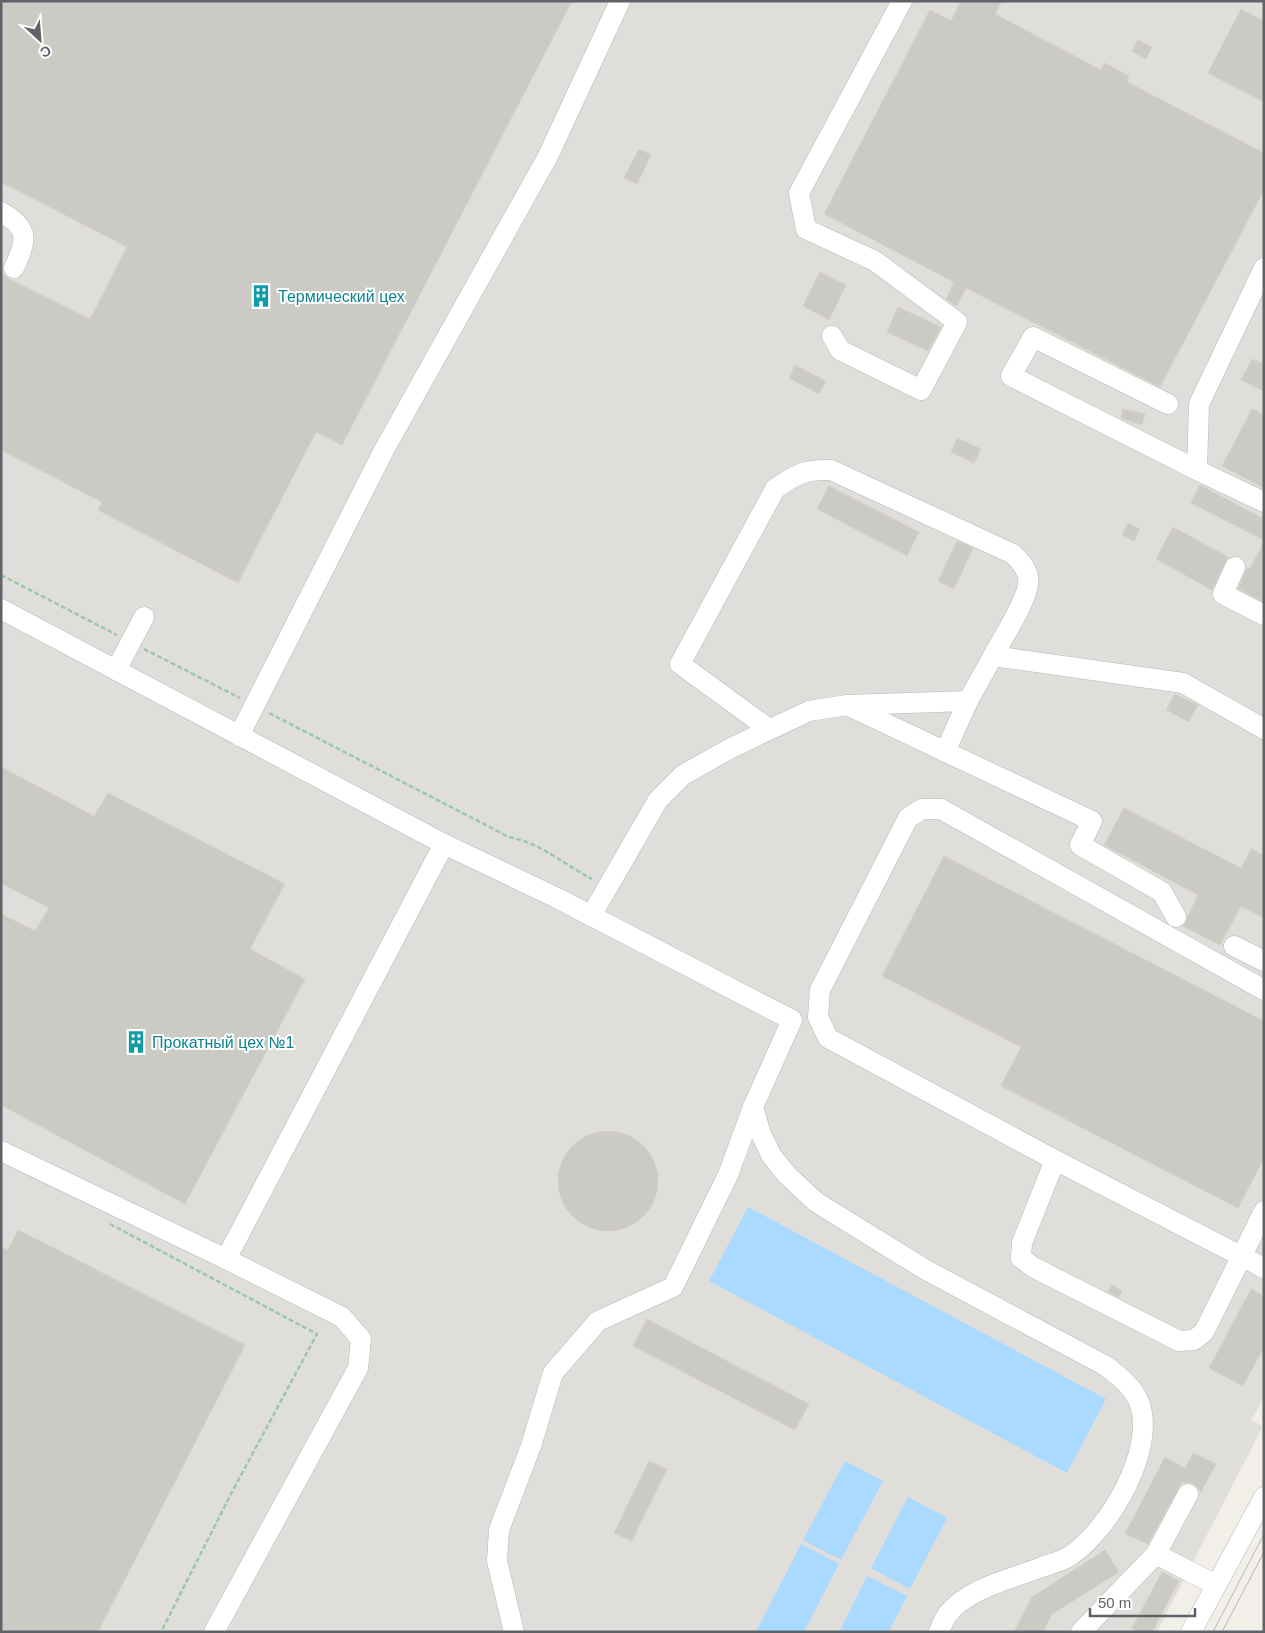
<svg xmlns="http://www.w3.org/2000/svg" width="1265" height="1633" viewBox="0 0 1265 1633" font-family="Helvetica,sans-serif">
<rect width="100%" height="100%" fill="#f1efe8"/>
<!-- industrial -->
<polygon fill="#e0deda" points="1,1 1264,1 1264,1397 1251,1420 1263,1426 1157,1632 1,1632"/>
<!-- water -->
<g fill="#aadaff">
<polygon points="748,1207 1106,1399 1067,1473 709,1281"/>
<polygon points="845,1461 883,1481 841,1560 803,1540"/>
<polygon points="908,1497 947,1518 910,1589 871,1568"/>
<polygon points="801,1544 839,1564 804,1632 756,1632"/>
<polygon points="867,1576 907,1596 889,1632 839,1632"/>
</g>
<!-- building -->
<g fill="#cccac5" stroke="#d6d1c6">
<polygon points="1,1 572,1 342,445 316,432 238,583 98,510 102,502 1,450 1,273 9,279 90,319 127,247 1,182"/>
<polygon points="961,1 1002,1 995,14 1101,70 1105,63 1129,76 1127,82 1264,153 1264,190 1160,387 966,288 957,306 954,305 946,299 954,282 824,214 930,10 951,21"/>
<polygon points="1241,9 1264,21 1264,102 1208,73"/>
<polygon points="1138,40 1152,47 1146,59 1132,51"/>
<polygon points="639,149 651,155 637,184 624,178"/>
<polygon points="820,272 846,285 829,320 803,306"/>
<polygon points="898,307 941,327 928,351 887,332"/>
<polygon points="1252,359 1264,364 1264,391 1241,380"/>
<polygon points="795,365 826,381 819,394 789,378"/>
<polygon points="1123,409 1145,414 1142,425 1121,418"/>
<polygon points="1252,409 1264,415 1264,488 1222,466"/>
<polygon points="957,438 981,449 974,463 951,452"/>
<polygon points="1200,485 1264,519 1264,540 1191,503"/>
<polygon points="829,486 919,532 907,556 817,509"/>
<polygon points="1128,523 1140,529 1134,541 1122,535"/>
<polygon points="1173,527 1228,557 1212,590 1156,559"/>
<polygon points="957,541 973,548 954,589 938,581"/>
<polygon points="1264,542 1264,602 1238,589 1247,568 1250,569"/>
<polygon points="1175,694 1198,705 1189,722 1166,710"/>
<polygon points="1,767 94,816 108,793 285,884 250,949 305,979 185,1204 1,1105 1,914 35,931 49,908 1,883"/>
<polygon points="1124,808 1241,868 1251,849 1264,855 1264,918 1241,906 1220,945 1183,926 1198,895 1104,845"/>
<polygon points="944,856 1264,1021 1264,1158 1238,1208 1001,1086 1021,1047 882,976"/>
<circle cx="608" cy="1181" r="50"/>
<polygon points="18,1230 245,1345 98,1632 1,1632 1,1247 8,1250"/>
<polygon points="1112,1285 1122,1291 1119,1297 1108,1292"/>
<polygon points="1251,1289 1264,1296 1264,1347 1243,1386 1209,1368"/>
<polygon points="647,1319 809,1404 795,1430 633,1346"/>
<polygon points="1193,1453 1216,1464 1201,1492 1193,1483 1182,1482 1148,1544 1125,1534 1165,1457 1185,1468"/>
<polygon points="649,1461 667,1469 632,1541 614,1533"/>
<polygon points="1105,1550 1119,1572 1052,1614 1043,1632 1014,1632 1032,1597"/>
<polygon points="1162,1572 1179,1581 1152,1632 1139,1632 1132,1628"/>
</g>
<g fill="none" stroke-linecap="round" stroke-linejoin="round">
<defs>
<g id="minor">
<path d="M1,212C31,228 26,242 14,268"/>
<polyline points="1264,268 1199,404 1197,470 1264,502"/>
<polyline points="832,336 840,350 921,390 957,322 875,261 806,229 799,193 902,1"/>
<polyline points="1168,404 1033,337 1011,376 1197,470"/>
<polyline points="1235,567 1223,594 1264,615"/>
<path d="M1,609L444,844L557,898L792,1020L753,1107L761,1134L771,1155L787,1175L816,1202L926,1270L1106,1366C1119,1376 1133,1387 1139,1402C1157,1449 1109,1530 1070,1556C1062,1561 1051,1564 1042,1567C1011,1579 968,1588 947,1615C944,1620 941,1626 939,1632"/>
<polyline points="116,670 144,617"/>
<polyline points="851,707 1092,821 1080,845 1162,892 1176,917"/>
<path d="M769,729L680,664L775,489C796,474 806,469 831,470L1013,554C1019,560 1026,567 1028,577C1032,595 1002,638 993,656"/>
<polyline points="239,736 384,450 548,156 620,1"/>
<polyline points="945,752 968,701"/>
<polyline points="591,916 658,800 683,775 731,748 809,711 847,705 968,701 993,656 1183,683 1264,729"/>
<polyline points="1234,946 1264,961"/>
<polyline points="1264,990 941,809 922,809 908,818 820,990 818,1017 828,1038 1055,1160 1264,1268"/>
<polyline points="1,1151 226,1259"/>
<polyline points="1055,1160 1022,1243 1021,1258 1033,1267 1179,1341 1194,1340 1204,1332 1264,1211"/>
<polyline points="1156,1554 1216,1585"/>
<polyline points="214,1632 358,1368 361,1339 342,1317 226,1259 444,844"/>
<polyline points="514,1632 497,1561 499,1530 531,1446 553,1373 598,1321 673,1287 728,1175 753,1107"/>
<polyline points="1081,1632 1156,1554 1188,1494"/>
<polyline points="1191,1632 1264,1497"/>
</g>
</defs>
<!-- minor casing -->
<use href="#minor" stroke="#b5b8bc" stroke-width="21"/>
<!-- path -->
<g stroke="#9cc7a9" stroke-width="2.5" stroke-dasharray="5 2.5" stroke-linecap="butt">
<polyline points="1,575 117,635"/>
<polyline points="144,649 240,698"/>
<path d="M269,713L509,837C541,843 565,865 592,879"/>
<polyline points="110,1224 317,1334 233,1490 161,1632"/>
</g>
<!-- minor -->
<use href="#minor" stroke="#fff" stroke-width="20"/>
<!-- tram -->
<g stroke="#b6b7b8" stroke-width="1">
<polyline points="1213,1632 1264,1534"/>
<polyline points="1222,1632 1264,1552"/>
</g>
</g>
<!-- icons -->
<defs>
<symbol id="building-bare" viewBox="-9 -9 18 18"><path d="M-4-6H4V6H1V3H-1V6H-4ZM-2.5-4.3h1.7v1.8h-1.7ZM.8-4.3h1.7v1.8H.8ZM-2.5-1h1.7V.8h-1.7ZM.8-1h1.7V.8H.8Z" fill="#0f9aa8" stroke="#fff" stroke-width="2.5" paint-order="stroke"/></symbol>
</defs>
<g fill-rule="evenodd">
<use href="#building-bare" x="245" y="280" width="32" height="32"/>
<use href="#building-bare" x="120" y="1026" width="32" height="32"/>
</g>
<g text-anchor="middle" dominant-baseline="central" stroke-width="4" stroke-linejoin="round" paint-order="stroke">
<!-- culture labels -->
<g font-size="16" fill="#0d838f" stroke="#fff" text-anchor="start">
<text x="278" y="296">Термический цех</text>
<text x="152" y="1042">Прокатный цех №1</text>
</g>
</g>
<!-- border -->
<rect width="1265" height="1633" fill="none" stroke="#5f6368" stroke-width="5"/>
<!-- north arrow -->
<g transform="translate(40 40) rotate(154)" stroke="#ffffff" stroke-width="4" paint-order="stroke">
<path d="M0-4L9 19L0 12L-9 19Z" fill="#5f6368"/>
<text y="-8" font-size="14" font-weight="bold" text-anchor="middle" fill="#5f6368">С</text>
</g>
<!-- scale -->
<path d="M1090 1608v8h105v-8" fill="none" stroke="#5f6368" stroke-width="2.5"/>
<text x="1098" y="1608" font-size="15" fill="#5f6368" stroke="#ffffff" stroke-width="4" paint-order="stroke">50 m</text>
</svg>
